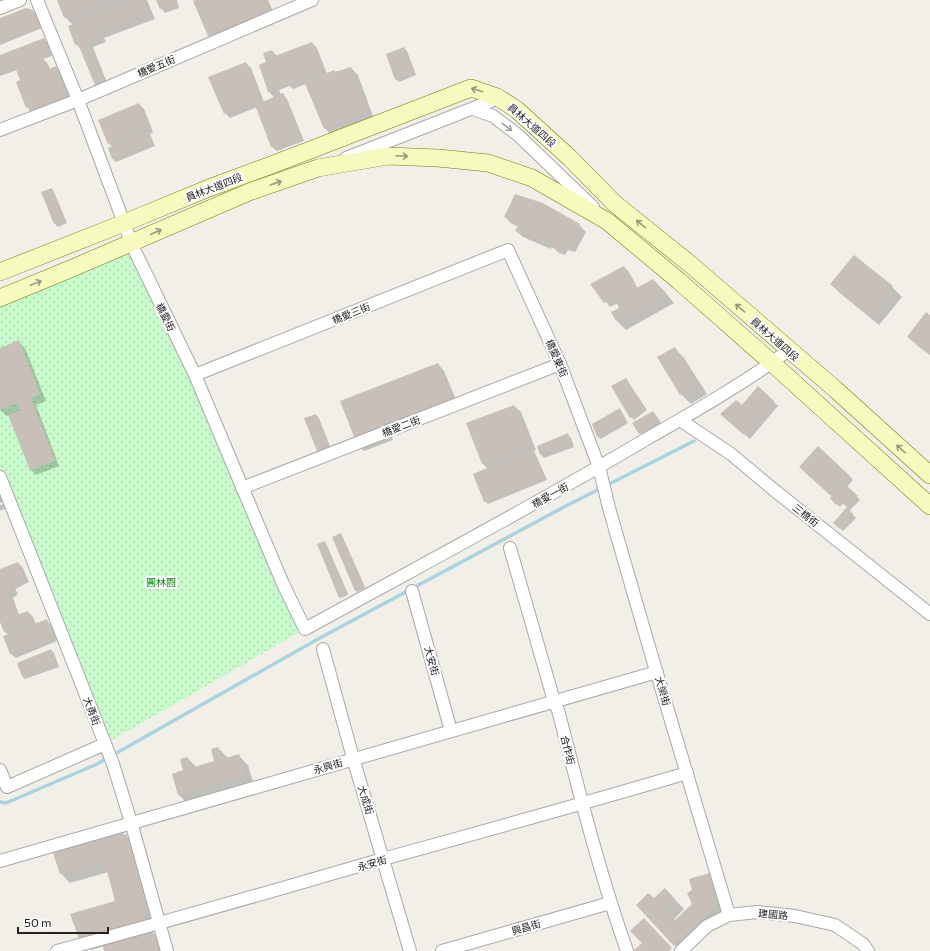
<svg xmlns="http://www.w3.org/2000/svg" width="930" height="951" viewBox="0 0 930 951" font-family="Commissioner,'Noto Sans TC',sans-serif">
<defs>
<pattern id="park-dots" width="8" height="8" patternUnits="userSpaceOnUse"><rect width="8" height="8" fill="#c8facc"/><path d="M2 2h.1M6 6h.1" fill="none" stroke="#acd6af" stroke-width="1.8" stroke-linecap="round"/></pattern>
</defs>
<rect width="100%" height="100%" fill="#f2efe9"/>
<!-- park -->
<polygon fill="url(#park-dots)" points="131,243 305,629 105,744 0,477 0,298"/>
<!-- shadow -->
<g fill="#0003">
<polygon points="58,0 147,0 155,19 104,38 106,42 93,47 111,93 104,96 98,89 81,49 76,44 73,25 65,17"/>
<polygon points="157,0 177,0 179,8 165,13 161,8"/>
<polygon points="199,0 268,0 276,18 215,42 209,36"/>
<polygon points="33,11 36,15 42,28 0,45 0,19"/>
<polygon points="44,39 47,42 52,56 43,59 48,64 50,69 55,67 62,74 72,100 69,111 39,121 27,107 22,80 17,70 0,76 0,57"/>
<polygon points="312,43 317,48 327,74 351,68 358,75 374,119 331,135 325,128 306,84 293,89 290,86 279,90 281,95 283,94 287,99 304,141 277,151 272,147 257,107 230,118 225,113 246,63 251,68 264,102 275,98 269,92 260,66 267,63 272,51 277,56"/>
<polygon points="404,48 407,51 416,75 399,82 396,79"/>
<polygon points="139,104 144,109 153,132 150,134 155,146 116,162 113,159 109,148 112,147 109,143"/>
<polygon points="51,189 54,192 67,223 58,227 55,224 43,193"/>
<polygon points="505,217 579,225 586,232 575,252 568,250 565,255 559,253 552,246 551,249 523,237 516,231 519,227 512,224"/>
<polygon points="855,256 892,287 902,297 879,325 841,294 831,284"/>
<polygon points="624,267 629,272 638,289 663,290 674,303 626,330 616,320 621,308 618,303 610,307 592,284"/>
<polygon points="930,316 930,355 919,347 909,337"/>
<polygon points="18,341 25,348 46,401 36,405 59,466 36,475 31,470 9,415 7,416 0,410 0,349"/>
<polygon points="674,348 684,358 707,394 691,404 681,394"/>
<polygon points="438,364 444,371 459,407 388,426 393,440 364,451 359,447 341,402"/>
<polygon points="626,379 647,410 634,420 631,417"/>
<polygon points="773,401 778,406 750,439 726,418 742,407"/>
<polygon points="514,406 521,412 536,450 533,451 535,453 547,480 488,504 485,501 488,469 483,464 467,423"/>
<polygon points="619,409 628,423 601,439 598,437 593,425"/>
<polygon points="653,412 662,425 643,436 640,433"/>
<polygon points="316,415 319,418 331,449 321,454 318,451 305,419"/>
<polygon points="568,435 571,438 574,447 544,458 541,455"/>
<polygon points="805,472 849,475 853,480 847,487 860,500 849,511 856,518 843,531 835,523 848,507 844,503 840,507 831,498 833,497"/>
<polygon points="0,494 3,502 0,503"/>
<polygon points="4,504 6,508 0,511 0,505"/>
<polygon points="341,534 365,588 357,592 356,590"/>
<polygon points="325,542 348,595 341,598 340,597"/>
<polygon points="18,563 23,568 29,582 15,589 18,594 13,598 19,615 28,612 33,617 36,624 46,620 51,625 57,641 16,658 11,654 9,635 5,632 0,619 0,570"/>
<polygon points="51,650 54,653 59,667 25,679 22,676"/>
<polygon points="218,748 228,758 238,755 248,765 254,785 189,805 179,795 173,774 185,771 187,758 197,767 216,762"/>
<polygon points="126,836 136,846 158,919 149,932 154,935 164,945 166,951 105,951 104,946 91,950 81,940 116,902 108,872 70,883 61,873"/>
<polygon points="713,873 725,898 717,901 726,911 680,951 637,905 654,899 665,889 684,909 673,920 675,921 694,904"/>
</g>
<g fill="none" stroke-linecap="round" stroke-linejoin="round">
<!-- stream -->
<polyline stroke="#aad3df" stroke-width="3.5" points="0,802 6,803 97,764 318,639 564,507 694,441"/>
</g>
<!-- building -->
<g fill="#c7bfb8">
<polygon points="57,0 108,0 64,18"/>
<polygon points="125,0 144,0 149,13 98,32 100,35 87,40 105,87 97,90 78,44 75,45 68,26 126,2"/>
<polygon points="156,0 174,0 175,4 160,9"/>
<polygon points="196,0 265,0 270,11 208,36 193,1"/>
<polygon points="26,8 33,10 39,25 0,41 0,18"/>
<polygon points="44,38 50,53 42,56 47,70 56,66 66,93 62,104 32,115 29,107 26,108 16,82 20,80 15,67 29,61 0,72 0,55"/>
<polygon points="312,42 324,71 287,85 286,81 275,85 276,89 268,92 259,65 266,62 263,53 272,50 275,56"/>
<polygon points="404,47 413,72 395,80 386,54"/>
<polygon points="246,62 260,99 224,114 208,77"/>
<polygon points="351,67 368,112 324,129 304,81 335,70 335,72"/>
<polygon points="283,93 300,136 271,147 255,105"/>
<polygon points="139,103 149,127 108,144 98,120"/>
<polygon points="149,131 153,143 112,159 108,148"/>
<polygon points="52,188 64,220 54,224 41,192"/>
<polygon points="515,194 543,203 580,224 568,247 561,244 558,250 551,247 554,240 547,237 544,243 515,231 519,224 504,217"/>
<polygon points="854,255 893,286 869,316 830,284"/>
<polygon points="624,266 636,287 604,303 590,284"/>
<polygon points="653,279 666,293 616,321 611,312 619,308 615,300"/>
<polygon points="926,312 930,315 930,354 907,337"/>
<polygon points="19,340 40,394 31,398 55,461 30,470 8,415 20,410 17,403 0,410 0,348"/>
<polygon points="675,347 697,384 680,395 657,357"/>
<polygon points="438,363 453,401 388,427 373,392 389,436 358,447 340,401"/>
<polygon points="626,378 644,407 630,418 611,386"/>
<polygon points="758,386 774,401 744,435 720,414 736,400 742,405"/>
<polygon points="514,405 530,443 482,464 466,423"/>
<polygon points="620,408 626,420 597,437 592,424"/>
<polygon points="653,411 660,421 639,434 632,423"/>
<polygon points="316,414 329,446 317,451 304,418"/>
<polygon points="568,433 571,444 540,455 537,446"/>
<polygon points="818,446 849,475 830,495 799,467"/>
<polygon points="533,449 544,477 484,502 473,474"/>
<polygon points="844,483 858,496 847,507 840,501 836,505 830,498"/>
<polygon points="847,507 853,514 840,529 833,523"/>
<polygon points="341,533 365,587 355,591 332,537"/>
<polygon points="325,541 348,594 339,598 317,544"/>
<polygon points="18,562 25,577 11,584 13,589 8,593 17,615 28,611 32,621 4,632 0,622 0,569"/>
<polygon points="47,619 53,636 10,654 3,636"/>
<polygon points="51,649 56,664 22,676 17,663"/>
<polygon points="218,747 222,759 239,754 245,775 178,795 172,774 183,770 180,759 188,757 191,768 214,761 211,749"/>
<polygon points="116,831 127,835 148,909 140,922 80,941 70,914 115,901 104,860 60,874 52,850"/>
<polygon points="713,872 716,888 708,891 717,900 715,907 674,946 636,905 648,893 654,898 665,888 675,899 664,909 675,920 692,904 687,893 692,890 689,879"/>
<polygon points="644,918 672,948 669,951 633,951 642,943 630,931"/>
<polygon points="146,929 155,934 159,951 104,951 102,942"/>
</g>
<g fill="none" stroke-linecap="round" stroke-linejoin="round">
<defs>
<g id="street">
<path d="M37,0L78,100L124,223L131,243L195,375L283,584L305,629C418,567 532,507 643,441C692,413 743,384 789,350"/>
<polyline points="0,8 20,0"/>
<polyline points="473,109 493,116 518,135 593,207"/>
<polyline points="0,130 78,100 312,0"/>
<polyline points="346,158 499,98"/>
<polyline points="195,375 508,250 560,364 599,467 609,508 649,647 729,915"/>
<polyline points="680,420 731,454 774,490 930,614"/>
<polyline points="0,477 113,764 131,822 167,951"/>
<polyline points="242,488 560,364"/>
<path d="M510,548L554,701L558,710C579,791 599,872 627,951"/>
<polyline points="412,591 451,731"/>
<polyline points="323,649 353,758 410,951"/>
<polyline points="0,770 7,787 105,744"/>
<polyline points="0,861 657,672"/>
<path d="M57,951C167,922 275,890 383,859C484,831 586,803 687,773"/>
<polyline points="442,951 610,903"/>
<polyline points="681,951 707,926 729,915 757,912 795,916 835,925 863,944 868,951"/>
</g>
<g id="secondary">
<polyline points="0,272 124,223 209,188 274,164 471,88 497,97 516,109 570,158 614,203 690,264 835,389 930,475"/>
<polyline points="0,298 75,267 249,192 318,168 388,156 438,158 488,163 532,178 607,221 679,281 772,363 930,506"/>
</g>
</defs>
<!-- street casing -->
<use href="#street" stroke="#a9a9a9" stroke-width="14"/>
<!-- secondary casing -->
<use href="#secondary" stroke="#707d05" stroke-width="18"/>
<!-- street -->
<use href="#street" stroke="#fff" stroke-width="12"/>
<!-- secondary -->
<use href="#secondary" stroke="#f7fabf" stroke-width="17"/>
</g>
<!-- one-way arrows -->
<defs><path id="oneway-shaft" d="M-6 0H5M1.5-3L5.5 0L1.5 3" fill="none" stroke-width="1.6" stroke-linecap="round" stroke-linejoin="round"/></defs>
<g stroke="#979978">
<use href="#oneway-shaft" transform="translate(477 90) rotate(-163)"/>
<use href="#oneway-shaft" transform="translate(402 156) rotate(3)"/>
<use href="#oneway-shaft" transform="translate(276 183) rotate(-19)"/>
<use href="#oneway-shaft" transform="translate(641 224) rotate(-141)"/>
<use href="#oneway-shaft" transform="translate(156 232) rotate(-24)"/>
<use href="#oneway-shaft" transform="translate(36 283) rotate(-22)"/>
<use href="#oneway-shaft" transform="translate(740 308) rotate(-139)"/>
<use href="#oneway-shaft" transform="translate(901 449) rotate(-138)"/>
</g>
<use stroke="#9c9c9c" href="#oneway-shaft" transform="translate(507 127) rotate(38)"/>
<g text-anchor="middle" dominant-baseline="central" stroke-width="4" stroke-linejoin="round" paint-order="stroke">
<!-- street labels -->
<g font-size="10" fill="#222" stroke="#fff">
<text transform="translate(156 66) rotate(-23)">橋愛五街</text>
<text transform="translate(532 125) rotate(41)">員林大道四段</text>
<text transform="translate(214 187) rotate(-21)">員林大道四段</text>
<text transform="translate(351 313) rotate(-22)">橋愛三街</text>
<text transform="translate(166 317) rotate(64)">橋愛街</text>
<text transform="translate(775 339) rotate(41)">員林大道四段</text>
<text transform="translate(557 358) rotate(67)">橋愛東街</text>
<text transform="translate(401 426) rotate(-21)">橋愛二街</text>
<text transform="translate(550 495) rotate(-29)">橋愛一街</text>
<text transform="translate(806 515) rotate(38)">三橋街</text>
<text transform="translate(432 661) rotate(75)">大安街</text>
<text transform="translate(663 691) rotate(74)">大榮街</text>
<text transform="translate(92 711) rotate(69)">大勇街</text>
<text transform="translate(568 750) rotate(76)">合作街</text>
<text transform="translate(328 766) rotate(-16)">永興街</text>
<text transform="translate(366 800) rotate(73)">大成街</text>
<text transform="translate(372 863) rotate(-16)">永安街</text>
<text transform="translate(773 914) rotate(5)">建國路</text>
<text transform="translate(526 927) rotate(-16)">興昌街</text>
</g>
<!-- park labels -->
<g font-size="10" fill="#0c8416" stroke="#fff">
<text x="161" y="582">圓林園</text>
</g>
</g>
<!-- scale -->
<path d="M18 927v6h90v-6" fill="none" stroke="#222222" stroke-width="2"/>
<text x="24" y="927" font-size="12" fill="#222222" stroke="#ffffff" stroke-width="3" paint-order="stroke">50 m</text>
</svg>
